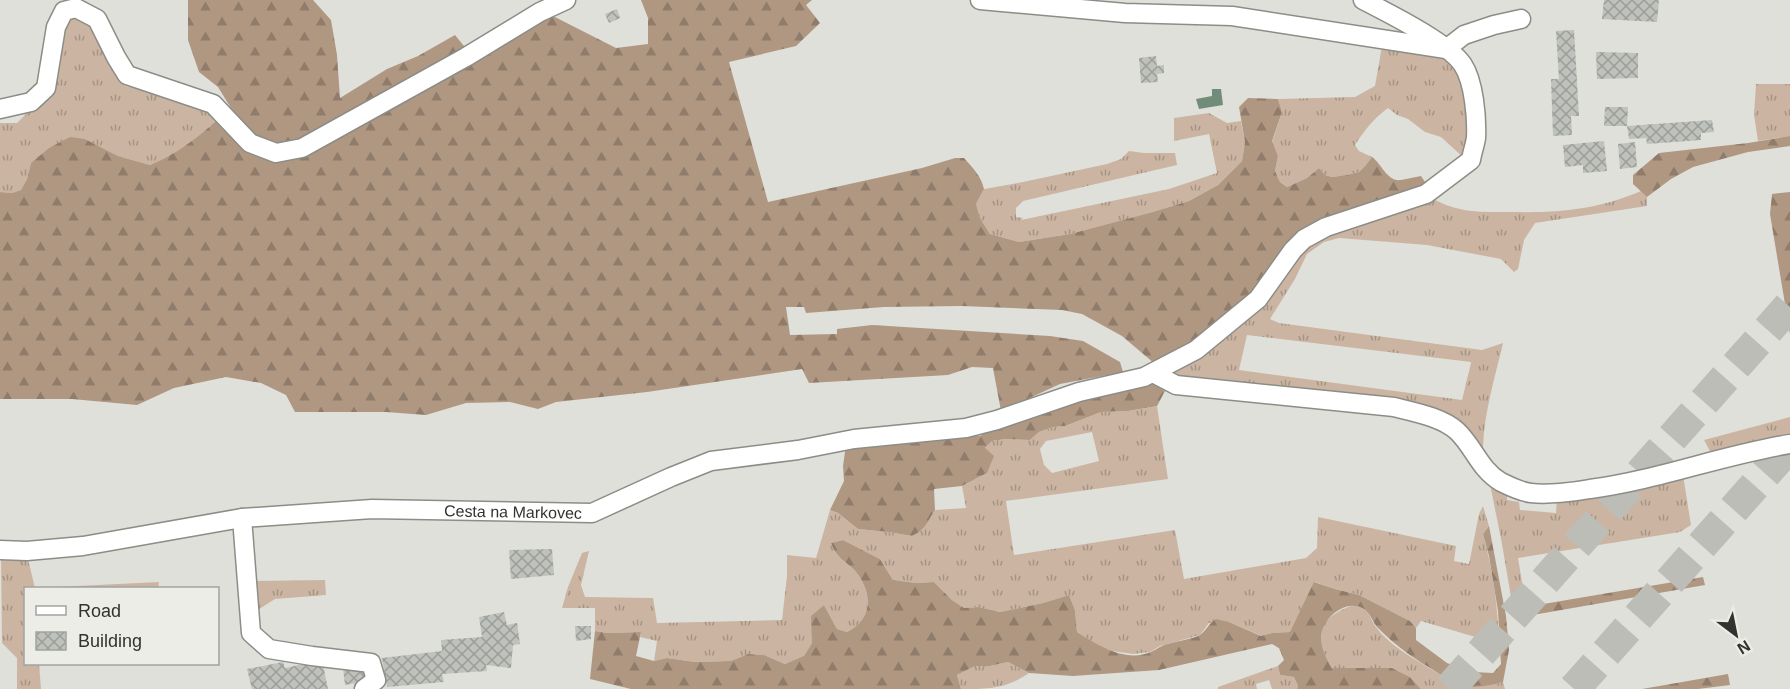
<svg xmlns="http://www.w3.org/2000/svg" width="1790" height="689" viewBox="0 0 1790 689" font-family="Helvetica,sans-serif">
<defs>
<pattern id="grass-tufts" width="24" height="20" patternUnits="userSpaceOnUse" patternTransform="scale(1.5)"><rect width="24" height="20" fill="#cbb5a2"/><path d="M3 7l-1-3M5 7V3M7 7l1-3M15 17l-1-3M17 17v-4M19 17l1-3" fill="none" stroke="#a59484"/></pattern>
<pattern id="forest-firs" width="22" height="20" patternUnits="userSpaceOnUse" patternTransform="scale(1.5)"><rect width="22" height="20" fill="#b09782"/><path d="M5 1l3.5 6h-7zM16 11l3.5 6h-7z" fill="#907c6b"/></pattern>
<pattern id="building-cross-hatch" width="8" height="8" patternUnits="userSpaceOnUse" patternTransform="scale(1.5)"><rect width="8" height="8" fill="#bec1bc"/><path d="M0 0l8 8M0 8l8-8" fill="none" stroke="#9b9d99"/></pattern>
</defs>
<rect width="100%" height="100%" fill="#e0e0da"/>
<!-- grass -->
<g fill="url(#grass-tufts)" fill-rule="evenodd">
<path d="M72,16L90,23L100,37L114,73L125,86L171,95L201,108L217,120C196,139 176,154 150,165L118,156L85,139L31,163L27,179L21,190L12,193L0,192V123H17L31,109L52,51Z"/>
<path d="M1382,46L1443,59C1466,70 1471,117 1468,139C1468,145 1466,152 1464,158L1441,137L1425,132L1408,119L1397,115L1388,108C1374,118 1364,131 1355,145L1359,151L1372,157L1365,166L1359,172L1347,175L1332,177L1325,175L1319,168L1307,178L1287,187L1280,182L1275,171L1278,156L1272,142L1282,112L1278,99L1355,97L1375,86Z"/>
<polygon points="1756,84 1790,84 1790,136 1758,141 1754,115"/>
<polygon points="1209,113 1227,123 1241,121 1245,142 1242,161 1218,185 1189,201 1154,212 1070,234 1019,242 990,234 980,218 976,204 984,189 1023,182 1107,164 1121,159 1129,151 1144,153 1175,153 1177,165 1023,201 1016,208 1016,217 1023,218 1021,220 1169,189 1217,173 1209,134 1174,141 1174,118"/>
<path d="M1641,191L1647,197V206L1535,223L1524,240L1518,269L1514,272L1501,259L1427,245L1339,238L1324,242L1307,254L1295,279L1270,319L1279,323L1482,350L1503,343C1495,378 1484,412 1483,448L1477,447L1446,418L1192,384L1174,375L1173,371L1305,244L1430,197C1458,214 1483,212 1515,212C1560,213 1599,209 1641,191ZM1247,335L1471,362V363L1462,400L1239,370Z"/>
<path d="M1157,406L1168,479L1006,501L1014,555L1175,530L1184,579L1306,558L1317,548L1318,517L1456,546L1454,561L1469,564L1479,514L1483,506L1489,526L1483,534C1493,570 1498,607 1499,644L1421,621L1416,628L1410,621L1359,595L1335,589L1315,582L1291,632L1272,633L1262,636L1229,622L1209,623L1200,635L1160,646L1150,652L1133,654L1112,651L1102,648L1077,632L1075,610L1069,595L1043,603L1000,612L979,607L964,608L952,600L934,582L916,583L893,580L880,559L843,540L831,543C837,561 850,562 859,576C873,597 871,620 847,632L837,629L824,605L812,616V643L804,657L785,664L764,655L748,654L731,661L695,662L667,658L654,661L657,641L640,637L641,632L608,633L595,631V608H562L568,587L582,553L589,551L581,585L585,597L653,598L657,623L782,620L787,576V555L816,558L830,510L838,513L858,529L888,532L912,536L926,525L935,510L966,508L962,486L987,473L984,449L992,441L1005,439L1030,440L1039,432L1053,427L1065,426L1101,412L1128,411ZM1092,432L1099,461L1052,473L1044,465L1040,449L1046,441Z"/>
<polygon points="1790,417 1790,436 1712,455 1704,440"/>
<polygon points="1683,475 1691,525 1680,532 1518,558 1526,606 1513,609 1502,544 1490,484 1507,490 1507,500 1519,502 1520,510 1556,513 1557,497"/>
<polygon points="1,555 27,555 35,588 159,582 158,588 26,588 26,664 39,664 41,689 17,689 17,658 2,643"/>
<polygon points="325,580 326,595 275,599 256,611 255,581"/>
<path d="M1354,605C1372,611 1367,614 1376,627C1390,646 1416,660 1436,672C1443,675 1450,681 1457,684C1471,689 1488,686 1503,682L1505,689H1421L1410,677L1392,668H1332C1312,636 1318,617 1354,605Z"/>
<path d="M1008,662L1029,673C1006,689 988,689 961,689L957,675L975,666H990Z"/>
<polygon points="1278,666 1280,675 1294,677 1298,686 1297,689 1272,689 1269,680 1256,684 1257,689 1218,689 1218,687"/>
</g>
<!-- forest -->
<g fill="url(#forest-firs)">
<polygon points="188,0 313,0 331,20 337,55 340,98 387,69 418,56 455,35 468,51 303,141 280,146 257,139 234,113 218,87 199,72 188,40"/>
<path d="M641,0H812L806,5L820,23L796,46L729,62L768,202L922,168L955,158H964C973,168 981,176 984,189L976,204L980,218L990,234L1019,242L1070,234L1153,212L1189,201L1218,185L1242,161L1245,142L1239,107L1248,98L1278,99L1282,112L1272,141L1278,156L1275,171L1280,182L1287,187L1307,178L1319,168L1325,175L1332,177L1347,175L1359,172L1365,166L1372,157C1382,164 1387,182 1401,180C1408,179 1414,177 1421,176L1427,185L1325,221L1261,289L1214,332L1155,364L1122,336L1082,314L1062,310L962,306L884,307L806,313L804,307H786L790,335L837,334V329L872,325L1050,336L1083,341L1120,362L1123,372L1060,384L1001,411L993,368L972,367L948,375L809,383L802,369L647,392L556,402L538,409L510,402L466,403L426,415L386,412H295L286,395L261,383L226,377L174,388L137,405L72,399H0V192L12,193L21,190L27,179L31,163L49,148L70,137L85,139L118,156L150,165C176,154 196,139 217,120L273,158L549,14L616,48L648,44V18Z"/>
<polygon points="1790,136 1790,146 1748,152 1693,167 1671,179 1647,197 1633,184 1633,175 1659,153 1748,143"/>
<polygon points="1790,192 1790,334 1770,214 1772,194"/>
<polygon points="1152,383 1165,391 1157,406 1128,411 1101,412 1065,426 1053,427 1039,432 1030,440 1005,439 992,441 985,448 994,456 987,473 962,486 934,489 935,510 926,525 919,532 912,536 888,532 858,529 838,513 830,510 844,481 843,466 846,445 949,436 980,436 1008,419 1110,384"/>
<path d="M1489,526L1506,616L1509,650L1503,682C1489,686 1472,689 1458,685C1451,682 1444,676 1438,673C1415,659 1398,648 1379,629C1372,623 1371,612 1362,608C1344,599 1321,620 1321,638C1321,648 1327,660 1332,668H1392L1410,677L1421,689H1297L1298,686L1294,677L1280,675L1278,666L1284,660L1279,648L1272,644L1159,670L1073,676L1029,673L1008,662L990,666H975L957,675L961,689H631L590,679L595,631L608,633L641,632L636,656L654,661L667,658L695,662L731,661L748,654L764,655L785,664L804,656L812,643L811,616L824,605L837,629L847,632C871,620 873,597 859,576C850,562 837,561 831,543L843,540L880,559L893,580L916,583L934,582L952,600L964,608L979,607L1000,612L1043,603L1069,595L1075,610L1077,632C1098,645 1125,663 1151,652C1157,649 1162,645 1168,644C1176,641 1193,639 1200,635C1205,632 1209,623 1216,619L1229,622L1261,636L1272,633L1290,632L1314,582L1335,589L1359,595L1410,621L1416,628V640L1447,663L1473,672L1493,673L1501,664L1498,611L1489,556L1483,534Z"/>
<polygon points="1703,577 1705,585 1515,618 1513,609"/>
<polygon points="1728,674 1730,685 1698,689 1642,689"/>
</g>
<!-- water -->
<polygon fill="#718d7a" points="1212,89 1221,89 1223,105 1199,109 1196,99 1212,96"/>
<!-- building -->
<g fill="url(#building-cross-hatch)">
<polygon points="1604,0 1659,0 1657,22 1602,19"/>
<polygon points="617,9 620,18 609,23 605,14"/>
<polygon points="1574,30 1579,116 1571,116 1572,135 1553,136 1551,79 1559,79 1556,31"/>
<polygon points="1596,52 1638,53 1638,78 1597,79"/>
<polygon points="1156,56 1157,66 1164,65 1164,73 1157,74 1158,82 1141,83 1139,58"/>
<polygon points="1605,107 1628,107 1627,126 1604,126"/>
<polygon points="1712,120 1714,132 1701,133 1701,140 1647,144 1646,138 1629,139 1627,126"/>
<polygon points="1604,141 1607,171 1583,173 1583,165 1565,167 1563,145"/>
<polygon points="1635,142 1637,167 1620,169 1618,144"/>
<polygon points="552,549 554,575 511,579 509,550"/>
<polygon points="504,612 507,625 517,623 520,644 513,645 511,668 486,665 487,671 442,674 444,682 387,687 382,658 442,651 441,640 482,637 479,617"/>
<polygon points="575,626 591,626 591,639 576,641"/>
<polygon points="322,660 328,689 252,689 247,669 283,662 285,668"/>
<polygon points="365,666 367,681 345,685 343,668"/>
</g>
<g fill="none" stroke-linecap="round" stroke-linejoin="round">
<!-- highway-tunnel -->
<g stroke="#bdbdb8" stroke-width="32" stroke-dasharray="32 16" stroke-linecap="butt">
<polyline points="1449,689 1790,305"/>
<polyline points="1574,689 1790,446"/>
</g>
<defs>
<g id="street">
<polyline points="980,0 1125,13 1232,16 1446,49 1464,35 1494,25 1521,19"/>
<polyline points="0,109 31,102 46,88 56,27 64,11 76,8 97,19 116,57 127,75 213,104 250,143 276,153 302,148 466,57 540,12 566,0"/>
<path d="M1153,373L1176,385L1394,407C1413,412 1442,417 1457,431C1474,447 1480,470 1501,482C1509,486 1522,492 1531,493C1547,495 1574,492 1590,489C1658,480 1722,455 1790,444"/>
<polyline points="242,518 251,633 269,649 312,656 371,663 376,680 364,689"/>
<path id="s1" d="M0,550L27,551L83,546L242,518L372,509L592,513L671,477L711,461L798,450L854,439L966,428L997,420L1079,392L1144,377L1196,350L1258,299L1293,250L1304,239L1326,227L1426,194L1471,160C1472,153 1475,145 1476,138C1477,118 1474,82 1463,65C1449,43 1388,13 1363,0"/>
</g>
</defs>
<!-- street casing -->
<use href="#street" stroke="#8c8d87" stroke-width="21"/>
<!-- street -->
<use href="#street" stroke="#fff" stroke-width="18"/>
</g>
<g text-anchor="middle" dominant-baseline="central" stroke-width="6" stroke-linejoin="round" paint-order="stroke">
<!-- street labels -->
<g font-size="16" fill="#323330" stroke="#edede8">
<text stroke="none"><textPath href="#s1" startOffset="516">Cesta na Markovec</textPath></text>
</g>
</g>
<!-- legend -->
<rect x="24" y="587" width="195" height="78" fill="#edede8" stroke="#a2a39e" stroke-width="1.5"/>
<rect x="36" y="606" width="30" height="9" fill="#ffffff" stroke="#a2a39e" stroke-width="1.5"/>
<text x="78" y="617" font-size="18" fill="#323330">Road</text>
<rect x="36" y="632" width="30" height="18" fill="url(#building-cross-hatch)" stroke="#a2a39e" stroke-width="1.5"/>
<text x="78" y="647" font-size="18" fill="#323330">Building</text>
<!-- north arrow -->
<g transform="translate(1736 635) rotate(148)" stroke="#edede8" stroke-width="4.5" paint-order="stroke">
<path d="M0-4.5L10 22L0 15L-10 22Z" fill="#323330"/>
<text y="-9" font-size="16" font-weight="bold" text-anchor="middle" fill="#323330">N</text>
</g>
</svg>
